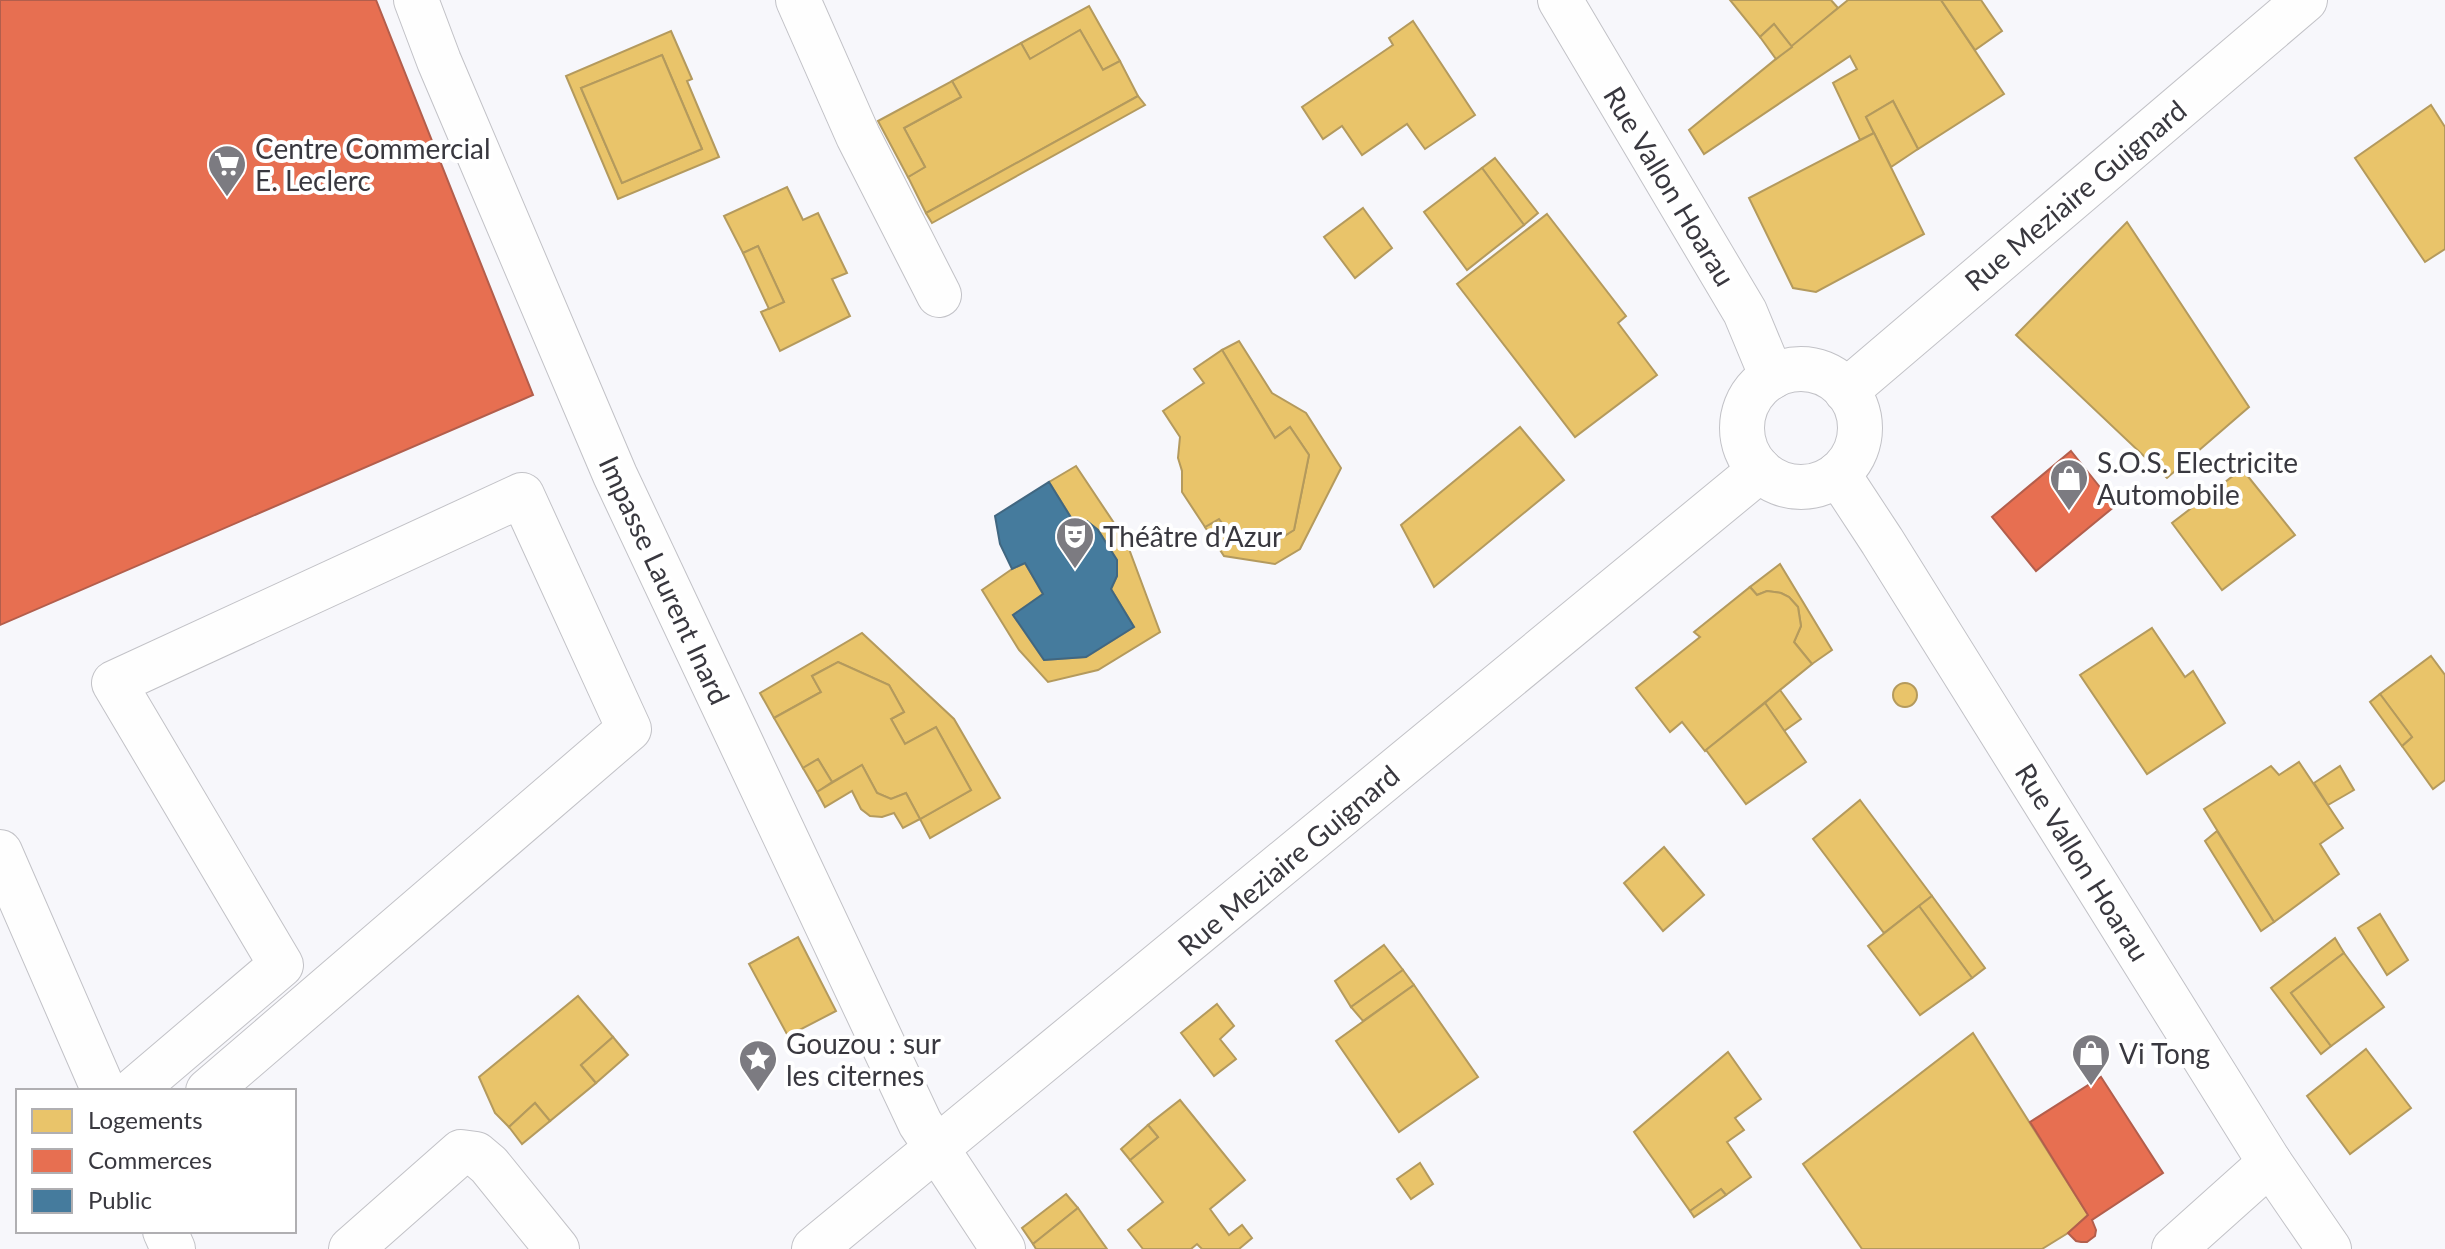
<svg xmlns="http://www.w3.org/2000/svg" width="2445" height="1249" viewBox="0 0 2445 1249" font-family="Lato,sans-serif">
<rect width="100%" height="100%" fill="#f7f7fb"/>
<!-- homes -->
<g fill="#e9c46a" stroke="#b49a5d" stroke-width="2" fill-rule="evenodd">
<polygon points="1730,0 1831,0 1838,8 1792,47 1774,24 1760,37"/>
<polygon points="1848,0 1941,0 2004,94 1918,149 1893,101 1866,117 1874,133 1860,140 1833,83 1857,69 1850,56 1704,154 1689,130"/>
<polygon points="1941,0 1981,0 2002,31 1975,50"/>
<polygon points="1089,6 1120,61 1103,70 1080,30 1030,59 1021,43"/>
<polygon points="1413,21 1475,115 1425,149 1407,124 1362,155 1342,126 1323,139 1302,107 1393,45 1389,38"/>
<polygon points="1774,24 1792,47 1776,59 1760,37"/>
<polygon points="1080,30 1103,70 1120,61 1138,96 926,213 908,177 925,167 904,128 961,97 952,81 1021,43 1030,59"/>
<path d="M671,31L692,79L687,81L719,157L618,199L566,76ZM662,55L702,149L622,183L581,88Z"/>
<polygon points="662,55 702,149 622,183 581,88"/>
<polygon points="952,81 961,97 904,128 925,167 908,177 878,121"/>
<polygon points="1138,96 1145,105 932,223 926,213"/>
<polygon points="1893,101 1918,149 1891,167 1866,117"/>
<polygon points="2431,105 2445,127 2445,249 2425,262 2355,158"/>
<polygon points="1874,133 1924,234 1816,292 1793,288 1749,198"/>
<polygon points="1495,158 1538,213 1524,225 1482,168"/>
<polygon points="1482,168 1524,225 1467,270 1424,212"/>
<polygon points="787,187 803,220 818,213 847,273 832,279 850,316 780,351 761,312 784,302 758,246 743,253 724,216"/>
<polygon points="1363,208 1392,248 1355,278 1324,237"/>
<polygon points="1547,214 1626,316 1618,323 1657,375 1575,437 1457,284"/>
<polygon points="2127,222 2249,407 2167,478 2016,335"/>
<polygon points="758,246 784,302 769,309 743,253"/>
<polygon points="1239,341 1272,393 1306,413 1341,468 1300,549 1275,564 1224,556 1205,527 1219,519 1239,545 1270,545 1294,530 1309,455 1290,427 1275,438 1222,350"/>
<polygon points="1222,350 1275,438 1290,427 1309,455 1294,530 1270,545 1239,545 1219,519 1205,527 1182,492 1182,471 1178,458 1180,437 1163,411 1204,383 1194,369"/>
<polygon points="1520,427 1564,480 1434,587 1401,525"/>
<polygon points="1076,466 1126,541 1160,632 1098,670 1048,682 1019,650 982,590 1012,569 1025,563 1043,594 1013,615 1044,660 1086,657 1134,627 1111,589 1117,576 1117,560 1098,530 1087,521 1075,524 1049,482"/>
<polygon points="2242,469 2295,535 2222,590 2172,523"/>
<polygon points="1780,564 1832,650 1812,664 1794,642 1801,626 1798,607 1789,597 1781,593 1767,591 1757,595 1750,587"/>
<polygon points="1750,587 1757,595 1767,591 1781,593 1789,597 1798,607 1801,626 1794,642 1812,664 1705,751 1682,722 1670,732 1636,688 1700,637 1694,632"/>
<polygon points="2152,628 2185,677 2193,671 2225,723 2147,774 2080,675"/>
<polygon points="862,633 954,719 1000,798 930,838 920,819 971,790 936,727 905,744 891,719 904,712 889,685 838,662 812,676 821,692 774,718 760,693"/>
<polygon points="2431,656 2445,675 2445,780 2433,789 2402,746 2412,737 2380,694"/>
<polygon points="838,662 889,685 904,712 891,719 905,744 936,727 971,790 920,819 906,793 891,799 877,793 862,765 832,782 818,759 803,768 774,718 821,692 812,676"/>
<circle cx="1905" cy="695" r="12"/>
<polygon points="1780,690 1801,719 1784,731 1765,703"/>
<polygon points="2380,694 2412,737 2402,746 2370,702"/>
<polygon points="1765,703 1806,762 1746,804 1706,750"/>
<polygon points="818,759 832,782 817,792 803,768"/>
<polygon points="2299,762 2343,828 2320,844 2339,874 2274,922 2204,809 2271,766 2279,775"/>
<polygon points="862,765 877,793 891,799 906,793 920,819 903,828 894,813 882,817 870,816 861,809 852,791 825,807 817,792"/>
<polygon points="2340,766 2354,790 2328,805 2314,783"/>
<polygon points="1860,800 1932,896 1884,933 1813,839"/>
<polygon points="2217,831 2274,922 2261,931 2205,841"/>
<polygon points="1664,847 1704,895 1663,931 1624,883"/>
<polygon points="1932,896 1985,968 1972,978 1919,906"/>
<polygon points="1919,906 1972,978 1920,1015 1868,946"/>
<polygon points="2380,914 2408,960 2387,975 2358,928"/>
<polygon points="798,937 836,1011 788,1036 749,964"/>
<polygon points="2335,938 2344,953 2291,993 2331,1046 2321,1054 2271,988"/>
<polygon points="1384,945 1403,970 1351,1007 1335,981"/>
<polygon points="2344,953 2384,1007 2331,1046 2291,993"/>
<polygon points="1403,970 1414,985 1363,1021 1351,1007"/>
<polygon points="1414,985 1478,1077 1399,1132 1336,1041"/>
<polygon points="578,996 613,1037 581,1065 596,1083 550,1121 535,1103 509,1127 495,1113 479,1077"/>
<polygon points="1217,1004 1234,1026 1220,1039 1236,1059 1214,1076 1181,1033"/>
<polygon points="1973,1033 2088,1215 2068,1233 2042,1249 1862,1249 1803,1164"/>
<polygon points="613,1037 628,1055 596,1083 581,1065"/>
<polygon points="2366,1049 2411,1108 2350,1154 2307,1096"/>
<polygon points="1728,1052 1761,1099 1735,1118 1744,1130 1727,1142 1751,1177 1726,1195 1721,1189 1690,1211 1634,1132"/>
<polygon points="1180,1100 1245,1180 1210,1209 1229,1235 1242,1225 1252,1238 1239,1249 1202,1249 1197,1244 1191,1249 1143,1249 1128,1230 1163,1202 1130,1160 1158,1137 1148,1125"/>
<polygon points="535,1103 550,1121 522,1144 509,1127"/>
<polygon points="1148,1125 1158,1137 1130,1160 1121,1149"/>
<polygon points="1420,1163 1433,1184 1411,1199 1397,1179"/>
<polygon points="1721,1189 1726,1195 1694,1217 1690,1211"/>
<polygon points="1066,1194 1078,1208 1033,1244 1022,1228"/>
<polygon points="1078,1208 1107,1249 1036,1249 1033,1244"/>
</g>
<!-- shops -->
<g fill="#e76f51" stroke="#b35e4c" stroke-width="2">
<polygon points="0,0 376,0 533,395 0,625"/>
<polygon points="2071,451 2115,506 2036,571 1992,517"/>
<polygon points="2101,1077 2163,1173 2092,1220 2096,1230 2095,1236 2087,1242 2081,1242 2076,1241 2068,1233 2088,1215 2030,1122"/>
</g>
<!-- public -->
<polygon fill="#457b9d" stroke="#416781" stroke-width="2" points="1049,482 1075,524 1087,521 1098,530 1117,560 1117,576 1111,589 1134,627 1086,657 1044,660 1013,615 1043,594 1025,563 1012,569 1000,544 995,516"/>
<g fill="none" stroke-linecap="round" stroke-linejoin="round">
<defs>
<g id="minor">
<polyline points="416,0 439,61 615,475 920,1123 1003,1249"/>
<polyline points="798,0 858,136 939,295"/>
<polyline points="1560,0 1745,312 1772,377"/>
<circle cx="1801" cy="428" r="59"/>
<polyline points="1846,391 2305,0"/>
<polyline points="1838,474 1882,541 2270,1163 2329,1249"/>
<polyline points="0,852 104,1091"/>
<polyline points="133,1091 281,965 114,683 522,495 629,729 208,1091"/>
<polyline points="165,1231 173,1249"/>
<polyline points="351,1249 461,1152 476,1154 489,1165 557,1249"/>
<polyline points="814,1249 1760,470"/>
<polyline points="2174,1249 2270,1163"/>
</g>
</defs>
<!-- minor casing -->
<use href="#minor" stroke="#c2c2c7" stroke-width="46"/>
<!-- minor -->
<use href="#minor" stroke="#fefefe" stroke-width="44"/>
</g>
<!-- icons -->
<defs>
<symbol id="supermarket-pin" viewBox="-11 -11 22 30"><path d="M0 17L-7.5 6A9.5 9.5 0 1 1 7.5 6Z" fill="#7c7b81" stroke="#fff"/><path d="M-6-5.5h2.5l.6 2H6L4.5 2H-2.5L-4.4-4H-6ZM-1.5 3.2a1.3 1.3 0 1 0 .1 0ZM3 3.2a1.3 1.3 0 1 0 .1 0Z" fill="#fff"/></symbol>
<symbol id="shop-pin" viewBox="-11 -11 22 30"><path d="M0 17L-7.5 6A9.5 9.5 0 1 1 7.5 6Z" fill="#7c7b81" stroke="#fff"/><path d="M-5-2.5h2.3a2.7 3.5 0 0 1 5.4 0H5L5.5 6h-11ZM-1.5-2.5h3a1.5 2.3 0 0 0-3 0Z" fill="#fff"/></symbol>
<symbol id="theatre-pin" viewBox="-11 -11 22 30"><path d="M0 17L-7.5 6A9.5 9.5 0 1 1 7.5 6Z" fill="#7c7b81" stroke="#fff"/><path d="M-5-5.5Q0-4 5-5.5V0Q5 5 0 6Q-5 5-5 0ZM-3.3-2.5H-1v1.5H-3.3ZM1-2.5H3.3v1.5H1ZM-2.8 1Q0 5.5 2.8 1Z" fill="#fff"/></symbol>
<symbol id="sight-pin" viewBox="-11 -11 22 30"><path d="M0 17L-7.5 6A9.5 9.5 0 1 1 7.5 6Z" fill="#7c7b81" stroke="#fff"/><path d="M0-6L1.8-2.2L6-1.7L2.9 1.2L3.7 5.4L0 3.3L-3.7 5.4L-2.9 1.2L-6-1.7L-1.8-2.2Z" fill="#fff"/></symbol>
</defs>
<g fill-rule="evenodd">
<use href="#supermarket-pin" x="205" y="142" width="44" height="60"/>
<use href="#shop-pin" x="2047" y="456" width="44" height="60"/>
<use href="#theatre-pin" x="1053" y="514" width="44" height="60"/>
<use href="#shop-pin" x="2069" y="1031" width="44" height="60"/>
<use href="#sight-pin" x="736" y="1037" width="44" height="60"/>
</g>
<g text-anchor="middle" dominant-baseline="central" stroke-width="8" stroke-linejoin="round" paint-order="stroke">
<!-- poi labels -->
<g font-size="28" fill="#39383f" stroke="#fff" text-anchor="start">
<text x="255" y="148">Centre Commercial<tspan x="255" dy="32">E. Leclerc</tspan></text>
<text x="2097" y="462">S.O.S. Electricite<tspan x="2097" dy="32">Automobile</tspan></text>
<text x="1103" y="536">Théâtre d'Azur</text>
<text x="786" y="1043">Gouzou : sur<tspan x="786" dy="32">les citernes</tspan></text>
<text x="2119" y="1053">Vi Tong</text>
</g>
<!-- street labels -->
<g font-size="28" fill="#39383f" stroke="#fff">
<text transform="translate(1670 186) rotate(59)">Rue Vallon Hoarau</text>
<text transform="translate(2075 195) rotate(-40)">Rue Meziaire Guignard</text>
<text transform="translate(665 580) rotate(65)">Impasse Laurent Inard</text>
<text transform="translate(1288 860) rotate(-40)">Rue Meziaire Guignard</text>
<text transform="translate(2083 862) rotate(58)">Rue Vallon Hoarau</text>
</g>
</g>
<!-- legend -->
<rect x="16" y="1089" width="280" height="144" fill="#ffffff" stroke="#b0afb2" stroke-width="2"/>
<rect x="32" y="1109" width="40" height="24" fill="#e9c46a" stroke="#b0afb2" stroke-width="2"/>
<text x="88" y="1129" font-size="24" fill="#39383f">Logements</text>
<rect x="32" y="1149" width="40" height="24" fill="#e76f51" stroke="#b0afb2" stroke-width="2"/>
<text x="88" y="1169" font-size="24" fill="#39383f">Commerces</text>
<rect x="32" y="1189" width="40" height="24" fill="#457b9d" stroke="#b0afb2" stroke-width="2"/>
<text x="88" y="1209" font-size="24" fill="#39383f">Public</text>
</svg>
